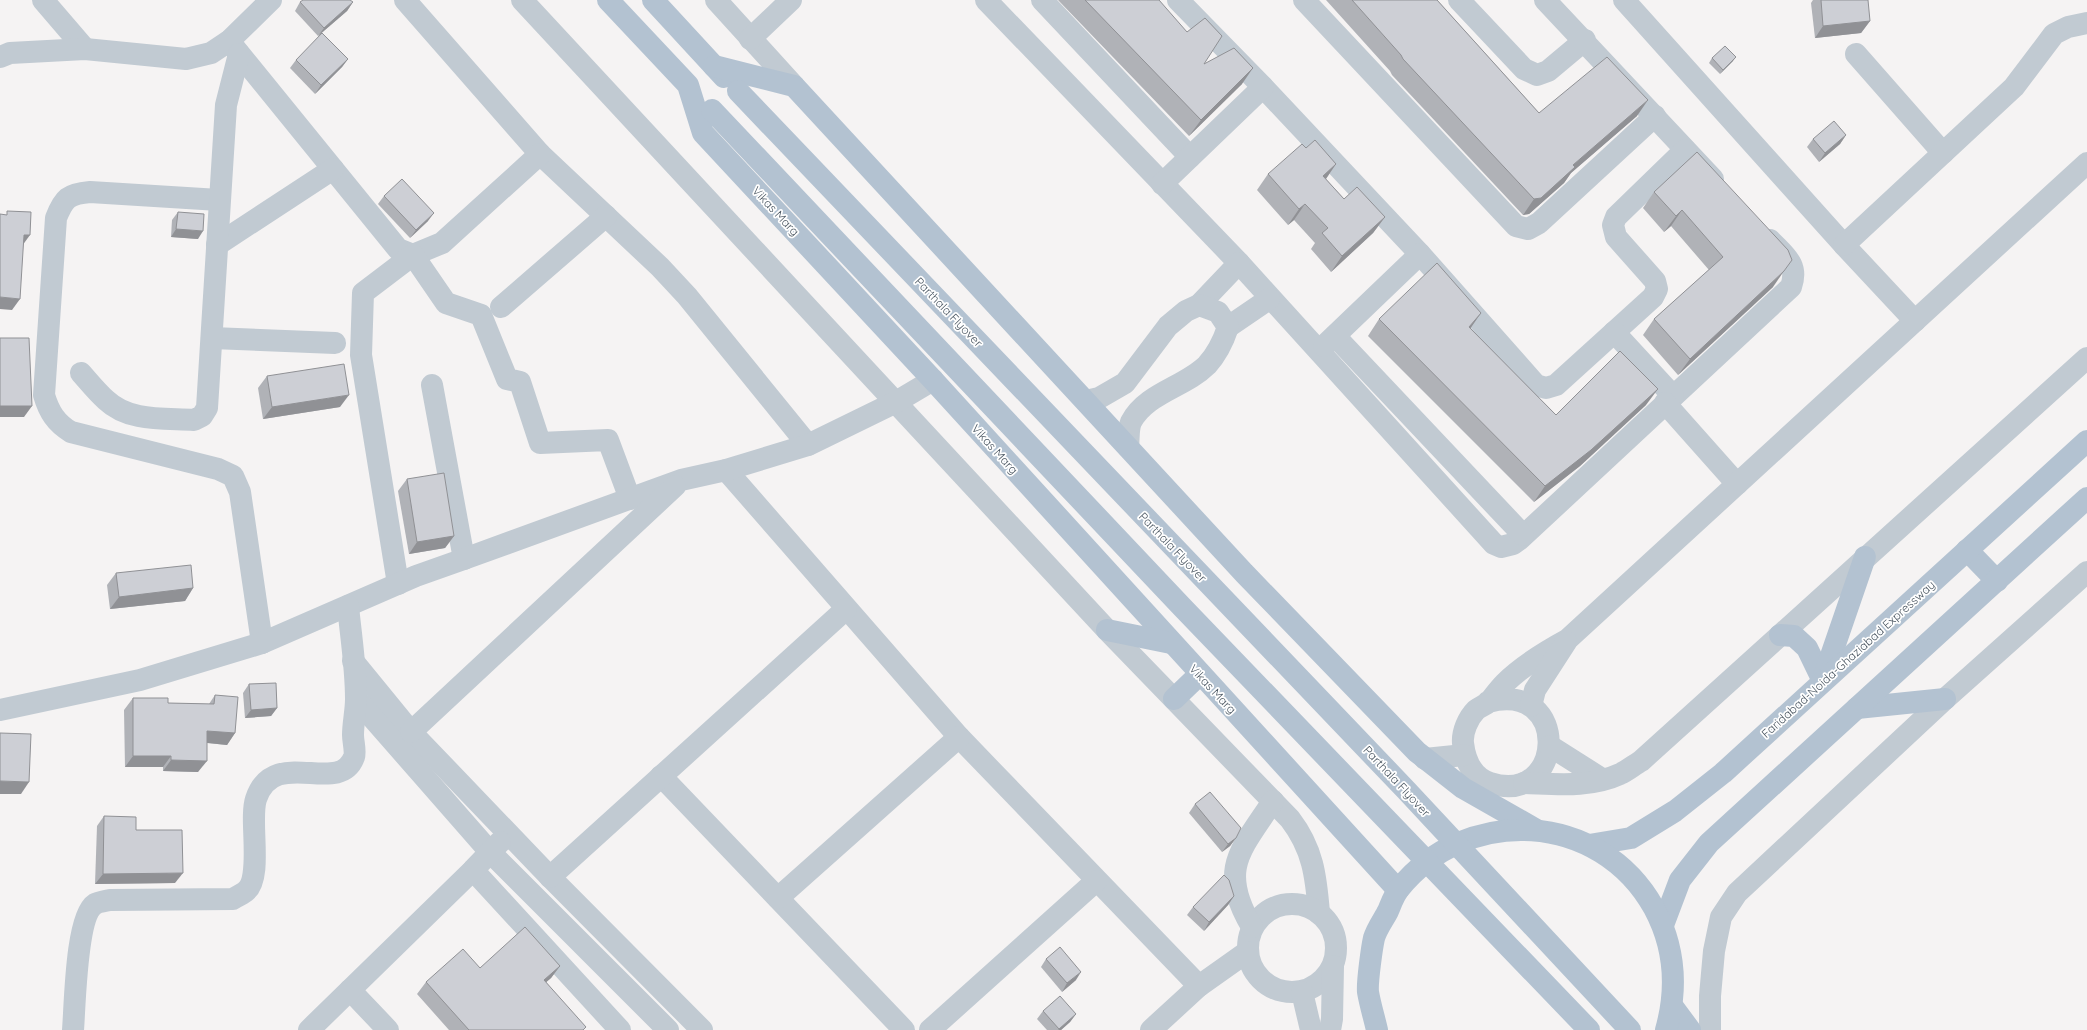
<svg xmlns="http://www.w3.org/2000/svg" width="2087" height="1030" viewBox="0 0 2087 1030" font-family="Quicksand,sans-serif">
<rect width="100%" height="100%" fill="#f5f3f3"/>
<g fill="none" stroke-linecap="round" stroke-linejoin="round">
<!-- minor -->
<g stroke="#c1cad2" stroke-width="22">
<polyline points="43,0 85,49"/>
<polyline points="405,0 540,154 660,267 687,296 808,445"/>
<path d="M522,0L1107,630L1290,819C1313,849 1316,876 1319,913"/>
<polyline points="716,0 794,86"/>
<path d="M986,0L1239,263L1494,544L1501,547L1513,544L1520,539L1791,287C1799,264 1785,256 1770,240"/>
<polyline points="1042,0 1190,157"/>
<polyline points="1304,0 1516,226 1528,229 1539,223 1655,116"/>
<polyline points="1459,0 1524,69 1537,75 1548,71 1585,40"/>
<polyline points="1545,0 1713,179"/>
<polyline points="1624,0 1844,245 1915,321"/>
<polyline points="750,39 791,0"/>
<polyline points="229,41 398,249 413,255 442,243 540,154"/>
<polyline points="1856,54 1943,153"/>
<polyline points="0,57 10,53 85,49 186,59 211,53 229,41 271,0"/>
<polyline points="1263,87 1420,254 1536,385 1546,388 1556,385 1653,297 1657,289 1655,281 1616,237 1613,225 1616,217 1685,150"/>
<polyline points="1162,184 1263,87 1178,0"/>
<path d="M219,200L90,192C68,194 64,198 56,218L44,395C49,412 56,423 71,432L218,469L233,476L240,492L262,643"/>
<polyline points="217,245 333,169"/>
<polyline points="1844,245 2014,87 2054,34 2068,27 2087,23"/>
<polyline points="1199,305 1239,263"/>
<polyline points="501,307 606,216"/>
<polyline points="1228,327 1269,299"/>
<polyline points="1614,332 1673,396"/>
<polyline points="1335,336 1523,535"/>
<polyline points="212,338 335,343"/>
<polyline points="1324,346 1420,254"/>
<path d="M81,373C89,382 97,392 106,400C129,422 164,418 194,420L202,416L207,408L226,105L239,54"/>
<polyline points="432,385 464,559"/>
<path d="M1086,401L1099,398L1125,383L1168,326L1186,311L1199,305L1218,312L1228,327C1223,342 1217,354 1207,365C1185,387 1146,393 1131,422C1128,429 1129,439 1128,447"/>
<polyline points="1665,403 1737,484"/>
<polyline points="726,470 959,737 1199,986"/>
<polyline points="398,584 361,355 363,293 413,255 446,303 481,315 507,379 520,382 540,443 608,440 630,499"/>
<polyline points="353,661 411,732 550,877 702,1030"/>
<polyline points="356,699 490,852 668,1030"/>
<path d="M1488,702C1572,680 1565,807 1490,783C1472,777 1465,760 1463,743C1462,732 1468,718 1476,710C1480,707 1485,705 1489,702C1494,696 1499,689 1505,683C1522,666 1545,652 1567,640L2087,163"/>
<polyline points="1531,706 1535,690 1566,642"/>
<polyline points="0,710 140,680 262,643 416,576 464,559 681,480 726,470 808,445 896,402 933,380"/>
<polyline points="411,732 675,486"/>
<polyline points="1550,746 1602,779"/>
<polyline points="1425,759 1464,755"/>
<polyline points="661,776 904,1030"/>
<path d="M1524,783C1556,784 1590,788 1620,774C1627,771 1634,765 1641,761L2087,358"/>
<polyline points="473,870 620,1030"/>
<polyline points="550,877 846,609"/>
<polyline points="778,898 959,737"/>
<circle cx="1292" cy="948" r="44"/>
<path d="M1252,927C1218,869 1240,851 1273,801"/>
<polyline points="350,990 388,1030"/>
<polyline points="1302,992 1311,1030"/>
<path d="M73,1030C75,1006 76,916 95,904C98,902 105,901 110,900L233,899C237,896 243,894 246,891C263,877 249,820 256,799C274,745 339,797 354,757C356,751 353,742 353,735C353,723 356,711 356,699C356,668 351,637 348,606"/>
<polyline points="309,1030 473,870 500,842"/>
<polyline points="930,1030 1096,881"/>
<polyline points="1151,1030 1199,986 1247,952"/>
<polyline points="1330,1030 1332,1019 1333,966"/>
<polyline points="1710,1030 1710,996 1714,951 1721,917 1737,893 1945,699 2087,572"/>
</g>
<!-- major -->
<g stroke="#b3c2d1" stroke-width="22">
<polyline points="608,0 688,85 703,133 933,380 1398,890"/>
<polyline points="653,0 724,77"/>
<polyline points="714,66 794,86 1244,573 1417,752 1463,788 1535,829"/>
<polyline points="1967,550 1997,581"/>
<polyline points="1107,630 1171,643"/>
<polyline points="1780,635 1794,636 1807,648 1823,681"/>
<polyline points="1823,679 1865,557"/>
<polyline points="1174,699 1200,674"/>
<polyline points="1857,708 1945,699"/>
<polyline points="1589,845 1631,838 1675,811 1723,773 2087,441"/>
<polyline points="1663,925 1680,880 1709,843 2087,498"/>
<polyline points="1673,1007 1690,1030"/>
<path d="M1377,1030C1374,1017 1370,1004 1368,992C1367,982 1372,947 1374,938C1377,928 1384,919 1388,911C1391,904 1394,895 1399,889C1467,804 1600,811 1654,908C1675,947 1678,987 1666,1030"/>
</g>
<!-- major-bridge -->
<g stroke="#b3c2d1" stroke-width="22">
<polyline points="738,91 1406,790 1630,1030"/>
<polyline points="712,110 1183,608 1589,1030"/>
</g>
</g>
<!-- wall -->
<g fill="#b0b2b7">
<polygon points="1058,0 1159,0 1204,64 1242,84 1189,136"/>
<polygon points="1326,0 1437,0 1539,113 1637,116 1571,173 1564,183 1529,214 1523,215 1392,75 1390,71"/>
<polygon points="1813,0 1821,0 1870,21 1861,33 1815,38 1811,3"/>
<polygon points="300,2 353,2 347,11 318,36 295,11"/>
<polygon points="1712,58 1733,61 1720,74 1709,63"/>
<polygon points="348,59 342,67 315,94 290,68 296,60"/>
<polygon points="1846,135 1840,144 1819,162 1807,147 1813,139"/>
<polygon points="1306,148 1336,164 1326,179 1344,199 1385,217 1373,233 1331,272 1311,249 1315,243 1294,220 1288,225 1257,190 1268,174"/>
<polygon points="1697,152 1773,287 1678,375 1643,335 1654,319 1709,270 1671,226 1664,232 1643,208 1654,192"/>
<polygon points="384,196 428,221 410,238 378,204"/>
<polygon points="178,212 198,239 171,237 172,220"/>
<polygon points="1481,313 1470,328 1556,415 1646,405 1580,466 1534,502 1368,336 1379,319"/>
<polygon points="267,376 340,407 263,419 258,388"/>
<polygon points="407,479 454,536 445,548 409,554 398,491"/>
<polygon points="116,573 193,588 185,601 110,609 107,585"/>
<polygon points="249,684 277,708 271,716 245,718 243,693"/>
<polygon points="215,695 235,733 227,745 207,743 198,772 163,771 163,767 125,767 124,710 133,698 168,703 209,704"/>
<polygon points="1195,804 1236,838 1230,846 1222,852 1189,813"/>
<polygon points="104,816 136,830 175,883 95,884 97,826"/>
<polygon points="1234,896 1228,905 1204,931 1187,915 1193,907"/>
<polygon points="1046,959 1076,980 1062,992 1041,967"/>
<polygon points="560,966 551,978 546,982 584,1030 449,1030 417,994 426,982 480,968"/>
<polygon points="1043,1011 1076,1014 1070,1022 1061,1030 1047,1030 1037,1019"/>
</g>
<!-- shaded-wall -->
<g fill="#909195">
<polygon points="353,2 347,11 318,36 324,28"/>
<polygon points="1870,21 1861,33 1815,38 1823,26"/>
<polygon points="1736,57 1733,61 1720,74 1723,70"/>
<polygon points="348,59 342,67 315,94 321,85"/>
<polygon points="1253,68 1242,84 1189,136 1201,120"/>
<polygon points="1648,100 1637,116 1571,173 1564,183 1529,214 1523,215 1534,199"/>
<polygon points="1846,135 1840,144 1819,162 1825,153"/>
<polygon points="1336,164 1325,180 1323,176"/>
<polygon points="1305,204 1294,220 1288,225 1299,209"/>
<polygon points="1682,210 1671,226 1664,232 1676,216"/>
<polygon points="434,213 428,221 410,238 416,230"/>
<polygon points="1385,217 1373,233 1331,272 1342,256"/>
<polygon points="176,229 203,231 198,239 171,237"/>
<polygon points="24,235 30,235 22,246"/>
<polygon points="1784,271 1773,287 1678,375 1690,359"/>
<polygon points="0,297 20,299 12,310 0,309"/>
<polygon points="1481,313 1470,329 1469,327"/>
<polygon points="1658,389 1646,405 1580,466 1534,502 1545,486"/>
<polygon points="349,395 340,407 263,419 272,407"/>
<polygon points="0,406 32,406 24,417 0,417"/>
<polygon points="454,536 445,548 409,554 417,542"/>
<polygon points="193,588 185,601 110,609 119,597"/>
<polygon points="277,708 271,716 245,718 251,710"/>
<polygon points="207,731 235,733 227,745 199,742"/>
<polygon points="133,756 171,756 163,767 125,767"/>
<polygon points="171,760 207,761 198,772 163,771"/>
<polygon points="0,781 29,782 21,794 0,794"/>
<polygon points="1236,838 1230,846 1222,852 1228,844"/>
<polygon points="183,873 175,883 95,884 103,874"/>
<polygon points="1234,896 1228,905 1204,931 1209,922"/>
<polygon points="560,966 551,978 535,992 544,980"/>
<polygon points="1081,972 1076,980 1062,992 1067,983"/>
<polygon points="1076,1014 1070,1022 1061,1030 1058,1030"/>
</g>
<!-- building -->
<g fill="#cdcfd5" stroke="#909195">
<polygon points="303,0 350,0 353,2 324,28 300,2"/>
<polygon points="1085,0 1159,0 1187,32 1205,18 1222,36 1204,64 1234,48 1253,68 1201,120"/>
<polygon points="1352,0 1437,0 1539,113 1607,57 1648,100 1573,165 1575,167 1541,198 1534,199 1403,59 1401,55"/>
<polygon points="1821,0 1868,0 1870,21 1823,26"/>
<polygon points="322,33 348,59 321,85 296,60"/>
<polygon points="1725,46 1736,57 1723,70 1712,58"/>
<polygon points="1834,121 1846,135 1825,153 1813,139"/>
<polygon points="1315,140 1336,164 1323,176 1344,199 1357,187 1385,217 1342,256 1322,233 1328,228 1305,204 1299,209 1268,174 1302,144 1306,148"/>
<polygon points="1697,152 1788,250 1792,260 1784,271 1690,359 1654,319 1723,257 1682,210 1676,216 1654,192"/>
<polygon points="402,179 434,213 416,230 384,196"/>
<polygon points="7,211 31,212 30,235 24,235 20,299 0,297 0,214 7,215"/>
<polygon points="178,212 204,214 203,231 176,229"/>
<polygon points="1437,263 1481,313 1469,327 1556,415 1620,351 1658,389 1591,450 1545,486 1379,319"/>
<polygon points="0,338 29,338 32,406 0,406"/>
<polygon points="344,364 349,395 272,407 267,376"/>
<polygon points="444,473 454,536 417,542 407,479"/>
<polygon points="191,565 193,588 119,597 116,573"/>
<polygon points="276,683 277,708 251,710 249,684"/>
<polygon points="215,695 238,697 235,733 207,731 207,761 171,760 171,756 133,756 133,698 168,698 168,703 214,704"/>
<polygon points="0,733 31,734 29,782 0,781"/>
<polygon points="1210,792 1241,828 1236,838 1228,844 1195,804"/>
<polygon points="104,816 136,817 136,830 182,830 183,873 103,874"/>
<polygon points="1224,875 1229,880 1234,896 1209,922 1193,907"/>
<polygon points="525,927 560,966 544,980 586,1027 583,1030 469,1030 426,982 463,949 480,968"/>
<polygon points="1060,947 1081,972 1067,983 1046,959"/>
<polygon points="1060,996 1076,1014 1059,1029 1043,1011"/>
</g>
<g text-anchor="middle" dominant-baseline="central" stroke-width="3.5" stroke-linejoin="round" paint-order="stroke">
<!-- street labels -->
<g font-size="12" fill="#4a5661" stroke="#fff">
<text transform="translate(776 211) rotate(47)">Vikas Marg</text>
<text transform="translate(949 312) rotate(46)">Parthala Flyover</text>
<text transform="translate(995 449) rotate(48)">Vikas Marg</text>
<text transform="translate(1173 547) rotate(46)">Parthala Flyover</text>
<text transform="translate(1848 659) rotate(-42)">Faridabad-Noida-Ghaziabad Expressway</text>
<text transform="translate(1213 689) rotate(47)">Vikas Marg</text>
<text transform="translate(1397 781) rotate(47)">Parthala Flyover</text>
</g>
</g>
</svg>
